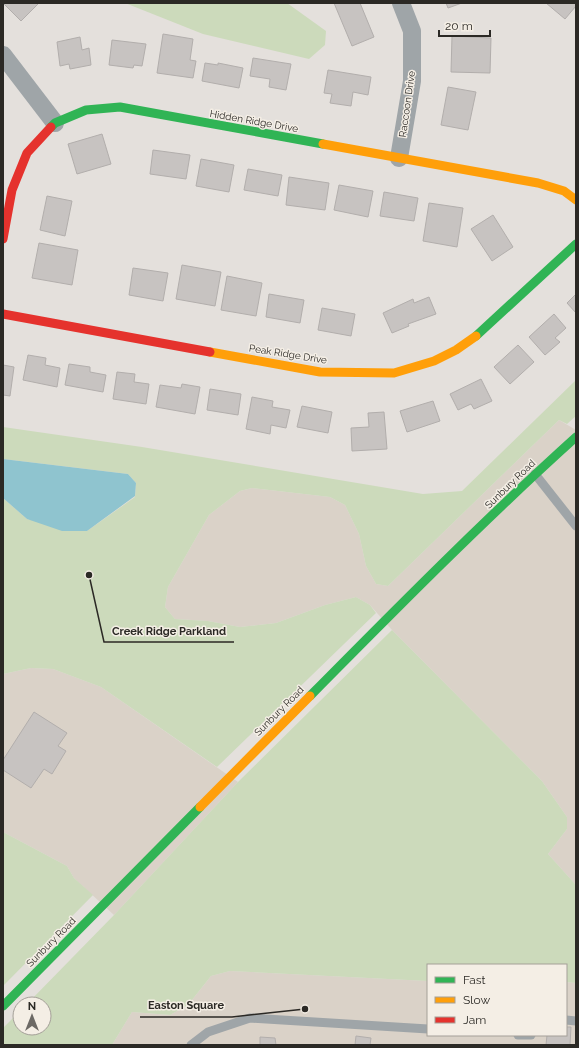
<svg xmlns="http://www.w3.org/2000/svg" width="579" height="1048" viewBox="0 0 579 1048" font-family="Raleway,sans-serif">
<rect width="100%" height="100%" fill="#e4e0dc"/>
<!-- built -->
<g fill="#dad2c8">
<polygon points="559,420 576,430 576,885 548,854 567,829 567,817 542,781 392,630 370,605 356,597 325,605 276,623 240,627 208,621 175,619 165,607 168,587 209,515 240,491 252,488 330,497 345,505 359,534 366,566 376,584 388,586"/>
<polygon points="31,668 53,669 101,687 238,782 114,915 74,878 67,866 3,832 3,674"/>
<polygon points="230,971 428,981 428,1035 566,1035 566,982 576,983 576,1045 112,1045 132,1012 170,1015 188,1005 211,976"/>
</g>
<!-- green -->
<g fill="#ccdabb">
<polygon points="125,3 287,3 326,31 325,45 309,59 203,34"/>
<polygon points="576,380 576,416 567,424 559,420 388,586 376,584 366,566 359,534 345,505 330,497 252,488 240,491 209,515 168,587 165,607 175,619 208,621 240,627 276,623 325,605 356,597 370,605 376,613 217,767 101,687 53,669 31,668 3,674 3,498 27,519 87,531 135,497 136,483 128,474 3,459 3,427 142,447 423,494 462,491"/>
<polygon points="392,630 542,781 567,817 567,829 548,854 576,885 576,983 566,982 566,965 428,965 428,981 230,971 211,976 188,1005 170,1015 132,1012 112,1045 3,1045 3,1028 20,1011 20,1028 44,1028 44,1004 27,1004 114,915 238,782"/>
<polygon points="3,832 67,866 74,878 93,895 3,986"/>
</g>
<!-- water -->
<polygon fill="#8fc4cf" points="3,459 128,474 136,483 135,496 87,531 62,531 27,519 3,498"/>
<!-- building -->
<g fill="#c7c3c1" stroke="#b2aeac">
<polygon points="3,3 37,3 38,4 21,21"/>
<polygon points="334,3 360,3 374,37 352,46"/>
<polygon points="446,3 462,3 448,8"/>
<polygon points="546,3 576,3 576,6 565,19"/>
<polygon points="163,34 193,39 190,60 196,61 193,78 157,73"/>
<polygon points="452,36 491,38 490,73 451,72"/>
<polygon points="80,37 82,50 89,48 91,65 70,69 69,64 60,66 57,42"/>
<polygon points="112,40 146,44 142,66 134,65 133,68 109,65"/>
<polygon points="253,58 291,64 286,90 269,87 270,79 250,76"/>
<polygon points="205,63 218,65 218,63 243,68 239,88 202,81"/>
<polygon points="328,70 371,77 368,95 353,92 351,106 330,103 332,94 324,93"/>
<polygon points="448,87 476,92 468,130 441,125"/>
<polygon points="102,134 111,164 77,174 68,144"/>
<polygon points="153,150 190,155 186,179 150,174"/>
<polygon points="201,159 234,165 229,192 196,186"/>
<polygon points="248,169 282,175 278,196 244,190"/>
<polygon points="289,177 329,183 325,210 286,205"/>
<polygon points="339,185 373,191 368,217 334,210"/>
<polygon points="384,192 418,198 414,221 380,216"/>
<polygon points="47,196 72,201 65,236 40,230"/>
<polygon points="429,203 463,208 457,247 423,241"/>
<polygon points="493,215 513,247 492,261 471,229"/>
<polygon points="39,243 78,250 72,285 32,278"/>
<polygon points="182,265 221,272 215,306 176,299"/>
<polygon points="133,268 168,273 163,301 129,295"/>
<polygon points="227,276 262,283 256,316 221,310"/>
<polygon points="269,294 304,300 300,323 266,317"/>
<polygon points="576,294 576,313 567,303"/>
<polygon points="429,297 436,314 408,324 409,326 392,333 383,313 413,299 414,303"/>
<polygon points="322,308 355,314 351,336 318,330"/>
<polygon points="554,314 566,328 555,338 560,342 545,355 529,337"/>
<polygon points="518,345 534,362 510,384 494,367"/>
<polygon points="28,355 46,358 45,365 60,368 57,387 23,380"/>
<polygon points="69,364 90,367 90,372 106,375 103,392 65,385"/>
<polygon points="3,365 14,367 10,396 3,395"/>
<polygon points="117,372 135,374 134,382 149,384 146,404 113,399"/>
<polygon points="481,379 492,401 474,409 471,404 458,410 450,394"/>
<polygon points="182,384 200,387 195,414 156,407 160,385 181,388"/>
<polygon points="210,389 241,394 238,415 207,410"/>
<polygon points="252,397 273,401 272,407 290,410 286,428 271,425 270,434 246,429"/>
<polygon points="433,401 440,421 407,432 400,411"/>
<polygon points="302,406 332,412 328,433 297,427"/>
<polygon points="384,412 387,449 352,451 351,428 369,427 368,413"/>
<polygon points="34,712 67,733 58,746 66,751 52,774 44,769 31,788 3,770 3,760"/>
<polygon points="566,1027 571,1027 570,1045 546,1045 547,1035 566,1035"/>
<polygon points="356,1036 371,1038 370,1045 355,1045"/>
<polygon points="260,1037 275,1038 276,1045 260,1045"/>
</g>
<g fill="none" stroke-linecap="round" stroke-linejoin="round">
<!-- lane -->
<g stroke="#9fa5a8" stroke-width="9">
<polyline points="535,474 576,526"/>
<polyline points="566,1020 576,1021"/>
<polyline points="518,1035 531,1035"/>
<polyline points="191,1045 208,1032 250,1018 428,1029"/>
</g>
<!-- street -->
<g stroke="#9fa5a8" stroke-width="18">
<polyline points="3,55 55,123"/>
<polyline points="399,158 412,81 412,31 401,3"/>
</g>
<!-- fast -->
<g stroke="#30b455" stroke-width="9">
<polyline points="51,127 55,123 86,110 120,107 323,144"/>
<polyline points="476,336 576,244"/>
<path d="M310,696C397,608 484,520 576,437"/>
<polyline points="3,1006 200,807"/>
</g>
<!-- slow -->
<g stroke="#ff9f0a" stroke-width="9">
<polyline points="323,144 538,183 564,191 576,200"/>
<polyline points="210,352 320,372 394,373 434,361 456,350 476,336"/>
<polyline points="200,807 310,696"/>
</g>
<!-- jam -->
<g stroke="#e5322d" stroke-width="9">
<polyline points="3,239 12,190 27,153 51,127"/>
<polyline points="3,314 210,352"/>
</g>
</g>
<g text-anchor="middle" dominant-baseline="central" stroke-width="3" stroke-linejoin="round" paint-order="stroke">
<!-- street labels -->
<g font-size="10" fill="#2b2925" stroke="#f4eee5">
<text transform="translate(407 104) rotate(-82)">Raccoon Drive</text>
<text transform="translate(254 121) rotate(10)">Hidden Ridge Drive</text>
<text transform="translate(288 354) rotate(9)">Peak Ridge Drive</text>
<text transform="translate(510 484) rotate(-44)">Sunbury Road</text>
<text transform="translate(279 711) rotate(-45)">Sunbury Road</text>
<text transform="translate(51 942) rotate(-45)">Sunbury Road</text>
</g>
</g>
<!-- callouts -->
<path fill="none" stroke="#2b2925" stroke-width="1.5" d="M89 575L104 642H234M305 1009L232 1017H140"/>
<g fill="#2b2925" stroke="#f4eee5" stroke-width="1.5">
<circle cx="89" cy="575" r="4"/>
<circle cx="305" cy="1009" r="4"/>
</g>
<g font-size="11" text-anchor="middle" font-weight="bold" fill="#2b2925" stroke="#f4eee5" stroke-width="3" stroke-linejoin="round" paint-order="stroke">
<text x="169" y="635">Creek Ridge Parkland</text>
<text x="186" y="1009">Easton Square</text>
</g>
<!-- border -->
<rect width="579" height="1048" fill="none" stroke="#2b2925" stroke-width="8"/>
<!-- legend -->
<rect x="427" y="964" width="140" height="72" fill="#f4eee5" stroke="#a49f98"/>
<rect x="435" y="977" width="20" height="6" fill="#30b455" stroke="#a49f98"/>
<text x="463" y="984" font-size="12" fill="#2b2925">Fast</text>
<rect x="435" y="997" width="20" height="6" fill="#ff9f0a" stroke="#a49f98"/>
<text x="463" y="1004" font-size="12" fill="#2b2925">Slow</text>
<rect x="435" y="1017" width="20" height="6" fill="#e5322d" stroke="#a49f98"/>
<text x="463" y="1024" font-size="12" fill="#2b2925">Jam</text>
<!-- north arrow -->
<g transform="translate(32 1016)"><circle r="19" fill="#f4eee5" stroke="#a49f98"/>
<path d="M0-3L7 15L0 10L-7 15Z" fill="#6c6965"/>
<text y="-6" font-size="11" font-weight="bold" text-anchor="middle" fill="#2b2925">N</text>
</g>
<!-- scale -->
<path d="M439 30v6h51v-6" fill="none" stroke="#2b2925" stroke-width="2"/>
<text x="445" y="30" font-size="12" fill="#2b2925" stroke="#f4eee5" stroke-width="3" paint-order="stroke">20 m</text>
</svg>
